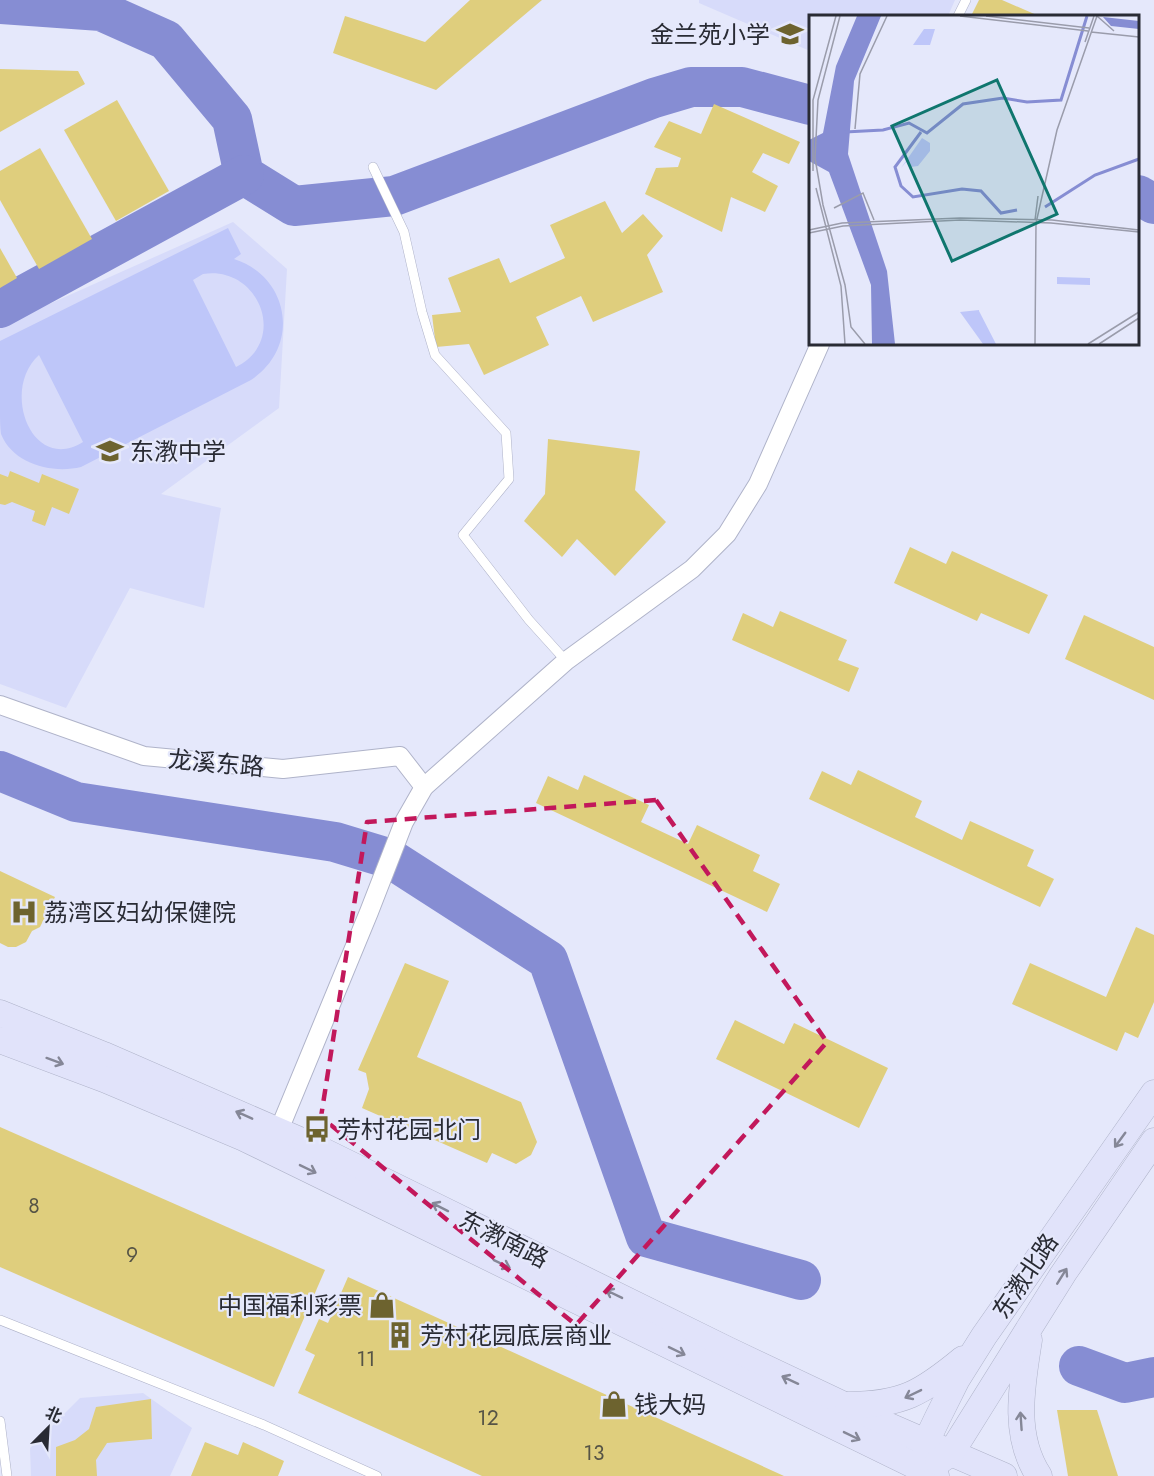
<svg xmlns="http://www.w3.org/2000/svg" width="1154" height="1476" viewBox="0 0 1154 1476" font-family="Jost,'Noto Sans SC',sans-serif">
<rect width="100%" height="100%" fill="#e5e8fb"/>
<!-- built -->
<g fill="#d7dbfa">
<polygon points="699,0 955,0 948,16 810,16 810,51 699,3"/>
<polygon points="233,222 287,269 279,408 161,494 221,508 204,608 130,588 66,708 0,684 0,326"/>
<polygon points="143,1393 192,1428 170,1476 31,1476 30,1448 80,1398"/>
</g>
<!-- park -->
<path fill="#bec6f9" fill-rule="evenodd" d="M228,228L241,254L234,259C290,277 301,347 251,380L81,467C52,474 13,464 1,434C0,427 0,418 0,411C0,387 0,364 0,341ZM203,274C259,265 289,341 236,367L193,280ZM39,355L83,442C32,474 0,390 39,355Z"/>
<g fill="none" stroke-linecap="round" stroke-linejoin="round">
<!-- river -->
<g stroke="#868dd3" stroke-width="40">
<polyline points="0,4 101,11 166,40 232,119 244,175 294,206 394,196 654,98 691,87 742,87 810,105"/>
<polyline points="1138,195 1154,204"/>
<polyline points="0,308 244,175"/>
<polyline points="0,771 76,802 335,842 391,859 548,960 646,1237 801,1280"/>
<polyline points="1079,1366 1125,1383 1154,1377"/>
</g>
</g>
<!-- building -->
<g fill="#dfce7d">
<polygon points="470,0 542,0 436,90 333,53 345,16 425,42"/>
<polygon points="979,0 1002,0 1039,16 971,16"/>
<polygon points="0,69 78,71 85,84 0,132"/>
<polygon points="117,100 169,191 116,221 64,130"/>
<polygon points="714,104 800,142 789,164 763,153 752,172 778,186 765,212 731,197 722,232 645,194 656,168 678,167 681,158 654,147 669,121 701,134"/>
<polygon points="40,148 92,239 39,269 0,200 0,171"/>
<polygon points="605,201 622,233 643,214 663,236 647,255 663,292 593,322 581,296 536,317 549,345 484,375 469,344 436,347 432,315 461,312 448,278 499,258 510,283 565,258 550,225"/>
<polygon points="0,248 17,278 0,288"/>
<polygon points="548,439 640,451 635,490 666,522 615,576 577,539 562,557 524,521 545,494"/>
<polygon points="10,471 39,483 42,474 79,489 69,514 52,507 45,526 32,521 35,511 12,502 5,505 0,504 0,474 8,477"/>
<polygon points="910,547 946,564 952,551 1048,595 1029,634 981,613 977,621 894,583"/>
<polygon points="780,611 847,640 838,660 859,668 849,692 732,640 743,613 773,627"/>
<polygon points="1084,615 1154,647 1154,700 1065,659"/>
<polygon points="858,770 922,801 915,817 962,840 970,821 1034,850 1027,866 1054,879 1040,907 809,799 822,771 851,785"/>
<polygon points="584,775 649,805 641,822 688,844 697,825 760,855 753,871 780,884 767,912 536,803 548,776 578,790"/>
<polygon points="0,871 55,897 40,927 32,931 26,942 16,947 8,947 0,943"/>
<polygon points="1136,927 1154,935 1154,1002 1138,1038 1125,1032 1117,1051 1012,1004 1030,963 1106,997"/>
<polygon points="405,963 449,981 417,1057 521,1102 537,1142 531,1155 516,1164 492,1153 487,1163 362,1108 369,1089 366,1073 358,1070"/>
<polygon points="735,1020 784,1044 794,1023 888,1068 859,1128 716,1059"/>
<polygon points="0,1127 325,1270 274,1387 0,1267"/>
<polygon points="348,1277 784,1476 482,1476 298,1393 315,1355 305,1350 319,1319 328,1323"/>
<polygon points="151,1399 152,1439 107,1443 96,1460 97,1476 56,1476 56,1447 75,1440 89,1429 96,1407"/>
<polygon points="1057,1410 1097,1410 1118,1476 1068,1476"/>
<polygon points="205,1442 238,1455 243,1442 284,1461 278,1476 191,1476"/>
</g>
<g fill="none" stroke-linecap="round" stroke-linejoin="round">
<defs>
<g id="lane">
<polyline points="958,16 966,0"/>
<polyline points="373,167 404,232 422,312 435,355 506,433 509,479 463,535 529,620 566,661"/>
<polyline points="0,1320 264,1425 377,1476"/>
<polyline points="0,1421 7,1476"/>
</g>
<g id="street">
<polyline points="0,705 144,756 283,769 400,756 424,787"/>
<polyline points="279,1130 369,912 404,822 424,787 566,661 692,569 727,534 758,484 820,344"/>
</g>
<g id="secondary">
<polyline points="0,1013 104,1055 313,1146 728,1350 882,1423 1004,1476"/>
<polyline points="0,1040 104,1079 244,1138 936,1476"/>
<path d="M1029,1340C1022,1385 1012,1435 1039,1476"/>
<path d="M848,1405C902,1405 922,1393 963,1359"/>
<polyline points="926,1459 926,1442 938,1417 957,1379 984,1336 1154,1093"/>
<polyline points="938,1462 951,1453 1063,1274 1154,1141"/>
</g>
</defs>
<!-- lane casing -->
<use href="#lane" stroke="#afb3c9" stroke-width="10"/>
<!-- street casing -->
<use href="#street" stroke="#afb3c9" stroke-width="20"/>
<!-- secondary casing -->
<use href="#secondary" stroke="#afb3c9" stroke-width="27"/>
<!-- lane -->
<use href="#lane" stroke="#fff" stroke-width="9"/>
<!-- street -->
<use href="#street" stroke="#fff" stroke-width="18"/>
<!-- secondary -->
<use href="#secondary" stroke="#e1e3fa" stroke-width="26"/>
</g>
<!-- one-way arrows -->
<defs><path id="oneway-shaft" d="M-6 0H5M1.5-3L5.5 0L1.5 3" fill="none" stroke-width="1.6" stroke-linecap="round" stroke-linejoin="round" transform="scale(1.5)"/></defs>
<g stroke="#858797">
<use href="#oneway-shaft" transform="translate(55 1061) rotate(20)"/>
<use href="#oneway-shaft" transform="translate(244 1115) rotate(-156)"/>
<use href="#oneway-shaft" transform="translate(1120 1140) rotate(126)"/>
<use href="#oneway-shaft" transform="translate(308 1169) rotate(26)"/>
<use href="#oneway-shaft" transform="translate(440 1207) rotate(-153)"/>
<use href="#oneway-shaft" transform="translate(502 1264) rotate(26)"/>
<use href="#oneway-shaft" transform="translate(1062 1276) rotate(-58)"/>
<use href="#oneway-shaft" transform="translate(614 1294) rotate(-154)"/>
<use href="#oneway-shaft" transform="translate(677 1351) rotate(26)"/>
<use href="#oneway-shaft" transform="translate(790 1380) rotate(-155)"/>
<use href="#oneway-shaft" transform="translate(913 1394) rotate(154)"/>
<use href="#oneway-shaft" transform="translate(1021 1421) rotate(-94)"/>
<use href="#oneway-shaft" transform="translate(852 1436) rotate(26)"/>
</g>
<!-- marked area -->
<path fill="none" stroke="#c2185b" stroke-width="4.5" stroke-dasharray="12 8" stroke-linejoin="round" d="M656,800L827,1042L576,1325L321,1117L367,822Z"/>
<!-- icons -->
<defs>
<symbol id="school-bare" viewBox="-9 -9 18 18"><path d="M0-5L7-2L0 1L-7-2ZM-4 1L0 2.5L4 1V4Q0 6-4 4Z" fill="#6d632f" stroke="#e5e8fb" stroke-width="2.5" paint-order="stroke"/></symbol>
<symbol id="hospital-bare" viewBox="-9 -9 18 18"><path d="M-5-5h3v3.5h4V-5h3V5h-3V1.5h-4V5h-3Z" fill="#6d632f" stroke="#e5e8fb" stroke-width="2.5" paint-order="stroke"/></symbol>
<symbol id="bus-bare" viewBox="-9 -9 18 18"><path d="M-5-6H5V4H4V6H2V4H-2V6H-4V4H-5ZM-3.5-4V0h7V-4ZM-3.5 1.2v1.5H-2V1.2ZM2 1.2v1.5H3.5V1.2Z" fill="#6d632f" stroke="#e5e8fb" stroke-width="2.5" paint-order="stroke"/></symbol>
<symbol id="shop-bare" viewBox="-9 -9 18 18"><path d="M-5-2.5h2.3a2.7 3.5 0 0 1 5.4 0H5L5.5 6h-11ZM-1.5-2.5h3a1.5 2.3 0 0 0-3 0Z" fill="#6d632f" stroke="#e5e8fb" stroke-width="2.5" paint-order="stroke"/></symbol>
<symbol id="building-bare" viewBox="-9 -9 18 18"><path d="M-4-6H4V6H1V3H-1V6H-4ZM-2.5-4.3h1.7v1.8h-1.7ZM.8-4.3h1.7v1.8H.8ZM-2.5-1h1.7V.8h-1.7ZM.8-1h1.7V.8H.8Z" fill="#6d632f" stroke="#e5e8fb" stroke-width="2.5" paint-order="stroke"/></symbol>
</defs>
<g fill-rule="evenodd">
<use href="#school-bare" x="771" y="15" width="38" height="38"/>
<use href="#school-bare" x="91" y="432" width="38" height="38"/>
<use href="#hospital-bare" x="5" y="893" width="38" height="38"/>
<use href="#bus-bare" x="298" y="1110" width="38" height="38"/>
<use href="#shop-bare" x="363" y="1286" width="38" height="38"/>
<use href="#building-bare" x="381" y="1316" width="38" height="38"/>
<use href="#shop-bare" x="595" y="1385" width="38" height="38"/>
</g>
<g text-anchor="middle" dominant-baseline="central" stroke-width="4.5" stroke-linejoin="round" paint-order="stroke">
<!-- number labels -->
<g font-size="21" fill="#565446">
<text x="34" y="1206">8</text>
<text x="132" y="1255">9</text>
<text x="366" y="1359">11</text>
<text x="488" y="1418">12</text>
<text x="594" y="1453">13</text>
</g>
<!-- poi labels -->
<g font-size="24" fill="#292b34" stroke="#e5e8fb" text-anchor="start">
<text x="770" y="34" text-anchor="end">金兰苑小学</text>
<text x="130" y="451">东漖中学</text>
<text x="44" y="912">荔湾区妇幼保健院</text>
<text x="337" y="1129">芳村花园北门</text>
<text x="362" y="1305" text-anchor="end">中国福利彩票</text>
<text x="420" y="1335">芳村花园底层商业</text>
<text x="634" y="1404">钱大妈</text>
</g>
<!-- street labels -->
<g font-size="24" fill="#292b34" stroke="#e5e8fb">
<text transform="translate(216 763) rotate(5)">龙溪东路</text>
<text transform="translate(504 1239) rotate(27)">东漖南路</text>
<text transform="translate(1025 1276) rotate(-56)">东漖北路</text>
</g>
</g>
<!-- overview -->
<g transform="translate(809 15)">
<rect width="330" height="330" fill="#e5e8fb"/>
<path d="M115,14H126L121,30H104ZM113,123L121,128V136L109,151L102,152L98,146L92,153ZM248,262L281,263V270L248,269ZM170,295V296L187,329H174L151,297Z" fill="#bec6f9"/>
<path d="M48,1H72L45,66L39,139L78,256L86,329H63L62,270L51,240L20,157L0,146V125L14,118L27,51ZM294,2L330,6V14L302,11Z" fill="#868dd3"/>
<path fill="none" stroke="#868dd3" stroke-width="3" d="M36,117L74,115L100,108L118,118L154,89L194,83L218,87L252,85L278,1M112,117L86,152L92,171L104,182L153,174L172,176L192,198L208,195M236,192L286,160L330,144"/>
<path fill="none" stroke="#9a9cab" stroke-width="1.5" d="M31,1L9,85L6,143L14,190L36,270L42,312L56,329M151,1L279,16M177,1L280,13M288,1L305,16M282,17L330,22M276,27L285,1M46,114L51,59L78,1M4,156V85L27,1M7,173L32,271L36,329M25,193L54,178L65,205M226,205L229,181M227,208L248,115L288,1M0,215L33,208L151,203L243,205L330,215M0,218L34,211L151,205L242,208L330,217M226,329L227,208M279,329L330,297M290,329L330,303"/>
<path fill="#0f766e" fill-opacity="0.15" stroke="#0f766e" stroke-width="3" d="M188,65L248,199L143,246L83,111Z"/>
<rect width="330" height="330" fill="none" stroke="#292b34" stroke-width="3"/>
</g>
<!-- north arrow -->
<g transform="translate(48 1428) rotate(24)" stroke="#e5e8fb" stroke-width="4.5" paint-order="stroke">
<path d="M0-4.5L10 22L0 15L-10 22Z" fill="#292b34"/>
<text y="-9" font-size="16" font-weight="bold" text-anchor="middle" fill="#292b34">北</text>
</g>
</svg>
